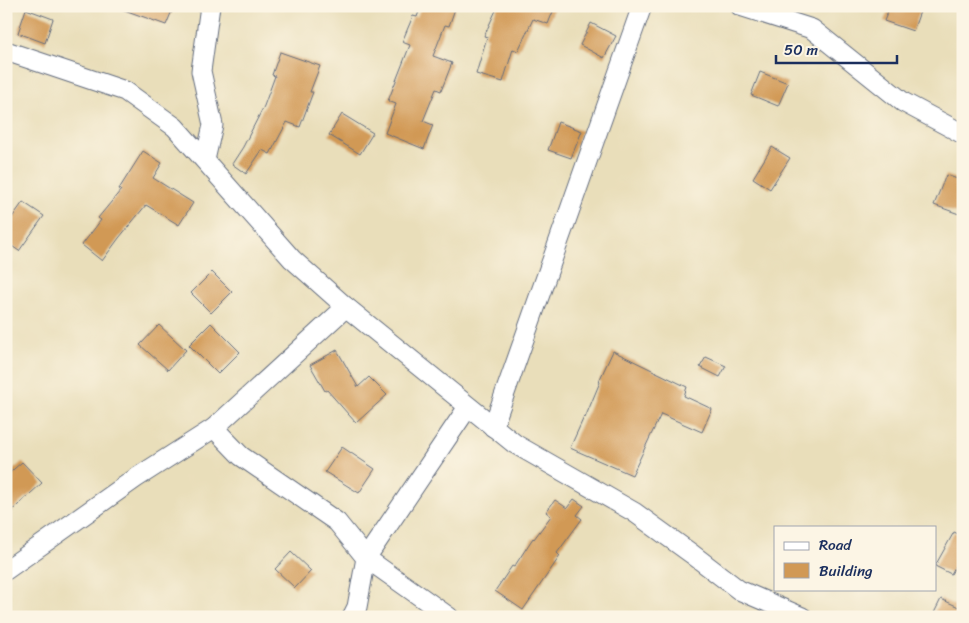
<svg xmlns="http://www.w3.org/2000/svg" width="969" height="623" viewBox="0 0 969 623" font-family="Sriracha,sans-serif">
<rect width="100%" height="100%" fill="#fcf5e5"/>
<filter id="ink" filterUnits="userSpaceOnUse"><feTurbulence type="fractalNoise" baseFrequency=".02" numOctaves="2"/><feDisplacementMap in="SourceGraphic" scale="10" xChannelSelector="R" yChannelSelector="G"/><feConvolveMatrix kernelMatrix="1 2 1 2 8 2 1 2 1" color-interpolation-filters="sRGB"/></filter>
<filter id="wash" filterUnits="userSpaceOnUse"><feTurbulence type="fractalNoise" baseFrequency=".0096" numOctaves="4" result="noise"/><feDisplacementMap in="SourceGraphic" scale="20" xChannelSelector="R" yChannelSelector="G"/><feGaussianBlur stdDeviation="1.12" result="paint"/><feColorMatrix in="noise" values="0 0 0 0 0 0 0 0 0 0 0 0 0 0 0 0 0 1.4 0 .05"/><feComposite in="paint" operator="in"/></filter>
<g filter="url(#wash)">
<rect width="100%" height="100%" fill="#e9deba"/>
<g id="blocks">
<!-- building -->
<g fill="#d19955">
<polygon points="119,6 174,6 166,25 119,8"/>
<polygon points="421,6 456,6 449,26 445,25 433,56 452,63 441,91 436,89 423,121 433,125 424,149 385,133 396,104 388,101 410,45 402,42 413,16 417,17"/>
<polygon points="498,6 546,6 554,9 548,24 533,19 518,51 513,49 503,82 476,74 487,37 484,36"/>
<polygon points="890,6 922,6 913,31 884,21"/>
<polygon points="26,9 53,19 45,43 18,33"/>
<polygon points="591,23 616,36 604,58 580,45"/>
<polygon points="280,52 320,66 310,92 313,92 300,127 287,122 270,154 262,150 246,174 232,164 243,147 264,106 275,76 272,75"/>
<polygon points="760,72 788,83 778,106 751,95"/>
<polygon points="342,114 373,133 360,154 329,135"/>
<polygon points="558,122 582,131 571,158 548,150"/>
<polygon points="772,147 790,158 770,189 753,178"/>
<polygon points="143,151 162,163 153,178 193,203 179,225 146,205 119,238 102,261 82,245 101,220 98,218 121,190 119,189"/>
<polygon points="946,175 963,181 963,205 959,214 934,205"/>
<polygon points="23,202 44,216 19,251 6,242 6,226"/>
<polygon points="212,272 232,292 211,313 191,293"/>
<polygon points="211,323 240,352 218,374 189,345"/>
<polygon points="159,325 186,350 168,370 140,345"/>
<polygon points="337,350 358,387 369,377 387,395 356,423 327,390 325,391 310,365"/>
<polygon points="613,351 687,387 684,396 712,409 702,432 661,414 632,475 570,448 584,417 585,418 600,382 599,381"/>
<polygon points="706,357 726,366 720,377 700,367"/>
<polygon points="342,447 375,469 359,493 325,472"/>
<polygon points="22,462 42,483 6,516 6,476"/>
<polygon points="574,499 584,506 577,515 582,519 557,553 560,556 523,610 495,591 512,566 514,567 533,538 534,539 551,516 546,512 555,500 567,508"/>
<polygon points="954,532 963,536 963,553 951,574 935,566"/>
<polygon points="291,552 311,571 295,588 275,569"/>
<polygon points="941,599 963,609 963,617 932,617"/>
</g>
</g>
</g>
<g filter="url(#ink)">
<use href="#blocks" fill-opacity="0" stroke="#636c7e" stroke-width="1"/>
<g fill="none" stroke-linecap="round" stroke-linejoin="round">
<defs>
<g id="street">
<polyline points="740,6 812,29 903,102 963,134"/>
<polyline points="6,51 125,91 175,127 292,259 346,307 515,444 634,512 692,554 739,590 802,617"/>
<polyline points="205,160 213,125 201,71 210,6"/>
<polyline points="493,427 642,6"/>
<polyline points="214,428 241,456 337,522 366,558 449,617"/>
<polyline points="6,570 136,478 214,428 346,307"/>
<polyline points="352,617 357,607 366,558 468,407"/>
</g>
</defs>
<!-- street casing -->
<use href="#street" stroke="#636c7e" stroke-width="21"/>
<!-- street -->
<use href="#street" stroke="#fff" stroke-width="19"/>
</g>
</g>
<!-- margin -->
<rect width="969" height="623" fill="none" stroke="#fcf5e5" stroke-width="25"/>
<!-- legend -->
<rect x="774" y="526" width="162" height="65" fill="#fcf5e5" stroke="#a2a6af"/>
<rect x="784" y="542" width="25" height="8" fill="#ffffff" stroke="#a2a6af"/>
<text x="819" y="550" font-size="15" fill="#1b2f5e">Road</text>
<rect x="784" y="563" width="25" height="15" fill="#d19955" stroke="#a2a6af"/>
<text x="819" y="576" font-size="15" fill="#1b2f5e">Building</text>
<!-- scale -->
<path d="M776 55v8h121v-8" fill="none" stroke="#1b2f5e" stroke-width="2.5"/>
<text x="784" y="55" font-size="15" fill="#1b2f5e" stroke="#fcf5e5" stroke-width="4" paint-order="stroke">50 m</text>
</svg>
